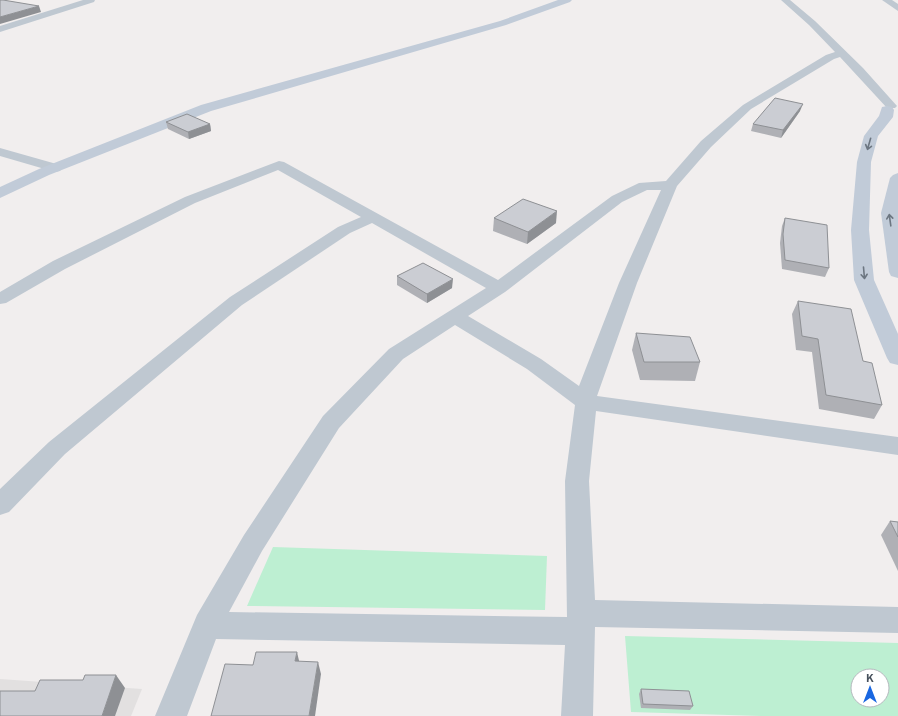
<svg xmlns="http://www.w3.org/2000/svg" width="898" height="716" viewBox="0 0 898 716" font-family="'Public Sans',sans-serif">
<rect width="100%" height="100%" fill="#f1eeee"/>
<!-- education -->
<polygon fill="#e2e0e0" points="0,679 142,689 131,716 0,716"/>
<!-- green -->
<g fill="#bdefd2" fill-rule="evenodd">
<polygon points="273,547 547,556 545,610 247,606"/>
<path d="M625,636L898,643V716H761L631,712ZM858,676H882V700H858Z"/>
</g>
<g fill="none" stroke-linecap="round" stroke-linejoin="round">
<!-- street -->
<g fill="#bfc8d1" fill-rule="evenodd">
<polygon points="83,0 95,0 94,2 0,32 0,26"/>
<path d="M781,0H790L815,21L863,68L897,106L895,108H887L840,57L834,59L751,109L711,147L677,186L637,283L597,396L898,437V455L596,411L589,481L595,600L898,607V633L595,627L593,716H561L565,645L216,639L187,716H155L197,615L244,535L323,416L389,349L486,288L372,223L350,233L242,305L65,454L9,512L0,515V489L49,442L230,297L338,227L361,217L278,170L195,203L65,269L6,303L0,304V292L53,261L185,197L279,161L284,162L498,280L612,196L639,183L666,181L701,141L743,105L826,55L835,52L809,25ZM647,190H661L619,283L579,386L541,359L468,316L505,292L622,202ZM455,325L527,369L575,405L565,481L567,617L229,612L262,551L339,428L403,359Z"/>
<polygon points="882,0 892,0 898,4 898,11"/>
<polygon points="0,148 60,165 62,168 60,171 55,172 0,156"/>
</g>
<!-- secondary -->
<g fill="#c1cbd8" fill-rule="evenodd">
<polygon points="558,0 572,0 570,2 506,25 211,111 49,175 0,198 0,187 39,169 201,105 500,21"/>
<polygon points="887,106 892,107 894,110 893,117 878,136 871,162 869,230 874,280 898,334 898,365 890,363 887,358 854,280 851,230 857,162 864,136 879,116 882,107"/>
<polygon points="898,173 898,278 891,276 889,272 881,213 890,178 893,175"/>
</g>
</g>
<!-- wall -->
<g fill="#afb0b5">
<polygon points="800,111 781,138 751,131 753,124"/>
<polygon points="166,122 210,124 211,131 189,139 168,129"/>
<polygon points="494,218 556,223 527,244 493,231"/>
<polygon points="785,218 829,268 825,277 782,269 780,243 782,226"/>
<polygon points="397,276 452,288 427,303 397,285"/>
<polygon points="798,301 863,361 882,405 874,419 819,409 812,352 796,350 792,314"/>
<polygon points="636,333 700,362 695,381 640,380 632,350"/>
<polygon points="890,521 898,522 898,571 881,535"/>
<polygon points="641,689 693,706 690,710 641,708 639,694"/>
</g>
<!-- shaded-wall -->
<g fill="#8e9094">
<polygon points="39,6 41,12 0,24 0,17"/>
<polygon points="803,104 800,111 781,138 783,130"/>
<polygon points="210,124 211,131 189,139 188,132"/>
<polygon points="557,211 556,223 527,244 528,232"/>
<polygon points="453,279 452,288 427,303 427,294"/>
<polygon points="297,652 300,665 295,661"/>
<polygon points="318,662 321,674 315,716 309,716"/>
<polygon points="116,675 125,688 115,716 102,716"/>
</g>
<!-- building -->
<g fill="#cbcdd3" stroke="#8e9094">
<polygon points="0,0 3,0 39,6 0,17"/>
<polygon points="775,98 803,104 783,130 753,124"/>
<polygon points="187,114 210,124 188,132 166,122"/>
<polygon points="523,199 557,211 528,232 494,218"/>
<polygon points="785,218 827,225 829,268 785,260 783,234"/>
<polygon points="423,263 453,279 427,294 397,276"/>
<polygon points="798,301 851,309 863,361 872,363 882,405 826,395 818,339 802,336"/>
<polygon points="636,333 690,337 700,362 644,362"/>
<polygon points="890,521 898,522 898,537"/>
<polygon points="256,652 297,652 295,661 318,662 309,716 211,716 225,664 253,665"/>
<polygon points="85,675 116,675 102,716 0,716 0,691 35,691 40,680 83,680"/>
<polygon points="641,689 689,691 693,706 643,704"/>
</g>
<!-- one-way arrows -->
<defs><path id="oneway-shaft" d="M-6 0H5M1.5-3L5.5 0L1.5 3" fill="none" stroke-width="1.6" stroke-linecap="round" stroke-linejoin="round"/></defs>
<g stroke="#6c7681">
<use href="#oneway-shaft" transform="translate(869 144) rotate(106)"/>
<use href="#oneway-shaft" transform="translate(890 220) rotate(-98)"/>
<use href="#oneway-shaft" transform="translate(864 273) rotate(85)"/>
</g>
<!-- north arrow -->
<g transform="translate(870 688)"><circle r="19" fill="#ffffff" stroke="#b5b9be"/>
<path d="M0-3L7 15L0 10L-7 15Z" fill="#1967e1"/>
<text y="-6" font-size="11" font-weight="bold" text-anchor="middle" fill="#47515c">K</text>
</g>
</svg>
